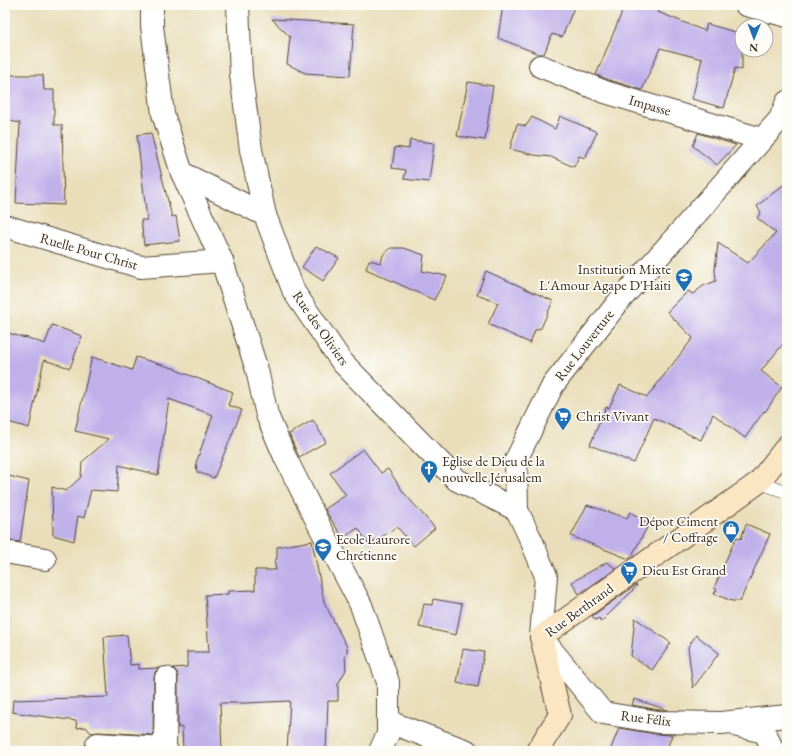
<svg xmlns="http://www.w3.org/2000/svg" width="792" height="756" viewBox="0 0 792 756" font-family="'EB Garamond',serif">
<rect width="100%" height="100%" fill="#fdfcf7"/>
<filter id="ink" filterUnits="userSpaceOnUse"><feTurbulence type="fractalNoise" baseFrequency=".025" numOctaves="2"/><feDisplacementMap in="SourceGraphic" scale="8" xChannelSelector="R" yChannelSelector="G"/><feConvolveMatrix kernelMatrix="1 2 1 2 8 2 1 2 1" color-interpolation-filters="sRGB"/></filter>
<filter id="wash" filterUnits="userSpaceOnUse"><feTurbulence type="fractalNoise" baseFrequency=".012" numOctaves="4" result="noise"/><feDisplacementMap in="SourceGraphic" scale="16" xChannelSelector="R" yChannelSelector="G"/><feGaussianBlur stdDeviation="0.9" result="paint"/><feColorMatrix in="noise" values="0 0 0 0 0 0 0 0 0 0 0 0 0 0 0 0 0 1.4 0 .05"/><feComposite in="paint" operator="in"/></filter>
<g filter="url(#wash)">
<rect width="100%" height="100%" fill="#e9deb9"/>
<!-- built -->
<polygon fill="#e8d2ee" points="5,744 39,751 5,751"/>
<g id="blocks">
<!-- building -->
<g fill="#c0b0ea">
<polygon points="503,5 575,5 562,37 552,34 544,54 539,54 498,38"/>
<polygon points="625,5 660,5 658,12 705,31 707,24 742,34 742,70 735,68 724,108 692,99 702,59 660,48 642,90 609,80 596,75"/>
<polygon points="272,19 354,24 350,76 305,73 287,64 290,37"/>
<polygon points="5,75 43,75 44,90 54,90 54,125 62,125 64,205 16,203 20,123 5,120"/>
<polygon points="468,82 493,86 485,140 457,136"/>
<polygon points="560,116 597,132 585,158 579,156 574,167 551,157 534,155 510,149 517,124 526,126 532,117 555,129"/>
<polygon points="151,133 172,217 176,216 180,241 144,245 141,220 147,220 137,135"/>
<polygon points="698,133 736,145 717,165 693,146"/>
<polygon points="410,140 434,143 429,182 404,179 406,170 392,168 395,147 409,149"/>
<polygon points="787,182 787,339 761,371 782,387 765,412 764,411 745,438 713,414 701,440 654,418 634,463 590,445 606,407 609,408 620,385 647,397 693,338 667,312 688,291 693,294 703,286 716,281 715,270 718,243 748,263 776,233 757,218 761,213 757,206"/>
<polygon points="316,246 339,258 323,281 302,267"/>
<polygon points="391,248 404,248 424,255 422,271 447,276 434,300 366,269 369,260 381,263 383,255"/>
<polygon points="486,271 553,301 541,328 535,330 530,343 488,324 498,303 477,295"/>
<polygon points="52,325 82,336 70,368 44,360 29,428 5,421 5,332 25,338 25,337 45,344"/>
<polygon points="92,357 132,370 136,357 176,369 176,370 233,392 228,405 242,410 214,478 197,472 196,463 213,415 169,399 158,475 119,465 117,492 91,490 84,518 78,516 74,541 53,535 52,487 66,491 81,477 82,462 109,439 75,431"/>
<polygon points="313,420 326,442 299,457 289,434"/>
<polygon points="363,449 381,473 388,469 404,493 435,528 414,546 397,527 369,545 358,528 343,538 327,513 325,509 346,495 330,473"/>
<polygon points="5,475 29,481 20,542 5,540"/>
<polygon points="587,505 627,518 630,512 649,524 631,557 629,559 571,536"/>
<polygon points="746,524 770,534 740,601 732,601 714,594 717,589 714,588 736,537 741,539"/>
<polygon points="312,541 324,602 347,647 347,653 345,656 346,670 338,684 338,701 328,701 326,751 287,751 290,701 245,703 220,703 222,751 183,751 182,727 178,728 178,678 177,672 173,668 187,667 187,652 209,652 205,595 228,594 228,591 255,590 255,570 276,570 274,560 277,559 277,547"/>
<polygon points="607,562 616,569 579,594 572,582"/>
<polygon points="636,585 637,586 601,622 599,618 595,620 592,616"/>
<polygon points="433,599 462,604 456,635 419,627 424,604 432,605"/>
<polygon points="635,618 671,643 652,670 631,656"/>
<polygon points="127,635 130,665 139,664 139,669 159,668 155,672 154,678 153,735 98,732 91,733 86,727 77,728 76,721 12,712 13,700 108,697 104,637"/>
<polygon points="696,635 719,653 693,688 688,647"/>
<polygon points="463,649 484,652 478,687 457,683"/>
<polygon points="634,699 668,710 659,710 632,705"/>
<polygon points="619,728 656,734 672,735 666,751 610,751"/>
</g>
</g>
</g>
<g filter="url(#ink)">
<use href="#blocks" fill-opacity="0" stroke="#554535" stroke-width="1"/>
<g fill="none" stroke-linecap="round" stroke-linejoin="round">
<defs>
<polyline id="lane" points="759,482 787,492"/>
<g id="street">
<polyline points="152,5 152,26 163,114 182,173 265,215 294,292 342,362 457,480 517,510"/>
<polyline points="238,5 241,75 251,150 265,215"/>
<polyline points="746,5 787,16"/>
<polyline points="540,66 605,92 761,139"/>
<polyline points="787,102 780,119 620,300 553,385 516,460 517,510 532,542 546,576 541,637 603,713 658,722 721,723 787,716"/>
<polyline points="182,173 222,261 257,370 267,415 285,457 320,527 361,605 388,682 388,734 380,751"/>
<polyline points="5,226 141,267 222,261"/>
<polyline points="5,552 45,559"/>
<polyline points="389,722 467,751"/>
<polyline points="738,726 765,732 773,751"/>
<polyline points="97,744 165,748 167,751"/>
<polyline points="165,748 166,678"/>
</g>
<polyline id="secondary" points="537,751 560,715 541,637 759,482 787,446"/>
</defs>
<!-- lane casing -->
<use href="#lane" stroke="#554535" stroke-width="14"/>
<!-- street casing -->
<use href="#street" stroke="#554535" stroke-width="24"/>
<!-- secondary casing -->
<use href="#secondary" stroke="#554535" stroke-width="24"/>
<!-- lane -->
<use href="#lane" stroke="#fff" stroke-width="13"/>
<!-- street -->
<use href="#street" stroke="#fff" stroke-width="22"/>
<!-- secondary -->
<use href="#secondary" stroke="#fbe6c3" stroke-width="22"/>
</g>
</g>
<!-- icons -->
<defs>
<symbol id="school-pin" viewBox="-11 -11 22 30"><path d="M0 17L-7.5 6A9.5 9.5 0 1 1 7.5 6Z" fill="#1f6fb2" stroke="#fdfcf7"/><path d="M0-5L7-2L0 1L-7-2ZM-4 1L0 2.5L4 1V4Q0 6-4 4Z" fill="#fff"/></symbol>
<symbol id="supermarket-pin" viewBox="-11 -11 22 30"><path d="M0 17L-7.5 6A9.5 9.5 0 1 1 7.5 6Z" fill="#1f6fb2" stroke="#fdfcf7"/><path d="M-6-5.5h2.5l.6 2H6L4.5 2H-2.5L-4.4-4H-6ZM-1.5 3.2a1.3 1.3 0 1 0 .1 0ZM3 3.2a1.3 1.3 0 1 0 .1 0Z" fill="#fff"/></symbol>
<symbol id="church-pin" viewBox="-11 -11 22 30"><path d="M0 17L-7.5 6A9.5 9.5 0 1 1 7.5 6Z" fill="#1f6fb2" stroke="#fdfcf7"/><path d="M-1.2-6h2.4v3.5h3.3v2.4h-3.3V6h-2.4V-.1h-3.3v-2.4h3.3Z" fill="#fff"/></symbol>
<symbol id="shop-pin" viewBox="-11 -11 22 30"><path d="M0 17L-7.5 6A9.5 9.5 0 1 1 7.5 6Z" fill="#1f6fb2" stroke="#fdfcf7"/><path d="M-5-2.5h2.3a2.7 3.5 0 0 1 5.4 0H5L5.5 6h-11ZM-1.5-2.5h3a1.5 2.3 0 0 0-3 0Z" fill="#fff"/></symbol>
</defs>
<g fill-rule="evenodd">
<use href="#school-pin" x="674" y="267" width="20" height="27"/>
<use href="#supermarket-pin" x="553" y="406" width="20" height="27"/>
<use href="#church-pin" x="419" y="459" width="20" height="27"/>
<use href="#shop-pin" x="721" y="519" width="20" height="27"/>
<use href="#school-pin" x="313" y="537" width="20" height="27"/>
<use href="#supermarket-pin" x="619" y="560" width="20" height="27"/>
</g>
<g text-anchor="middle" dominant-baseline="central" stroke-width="3.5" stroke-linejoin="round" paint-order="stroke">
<!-- street labels -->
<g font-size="14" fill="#3b2a1e" stroke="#fdfcf7">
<text transform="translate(650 105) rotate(16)">Impasse</text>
<text transform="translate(89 251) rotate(16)">Ruelle Pour Christ</text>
<text transform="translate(321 328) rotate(55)">Rue des Oliviers</text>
<text transform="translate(584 345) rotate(-52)">Rue Louverture</text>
<text transform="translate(579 610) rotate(-36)">Rue Berthrand</text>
<text transform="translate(646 718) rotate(7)">Rue Félix</text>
</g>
<!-- poi labels -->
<g font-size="14" fill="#3b2a1e" stroke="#fdfcf7" text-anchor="start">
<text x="671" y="269" text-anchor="end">Institution Mixte<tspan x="671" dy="16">L'Amour Agape D'Haiti</tspan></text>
<text x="576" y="416">Christ Vivant</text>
<text x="442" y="461">Eglise de Dieu de la<tspan x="442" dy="16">nouvelle Jérusalem</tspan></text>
<text x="718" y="521" text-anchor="end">Dépot Ciment<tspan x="718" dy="16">/ Coffrage</tspan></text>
<text x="336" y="539">Ecole Laurore<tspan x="336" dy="16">Chrétienne</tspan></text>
<text x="642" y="570">Dieu Est Grand</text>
</g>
</g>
<!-- margin -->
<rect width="792" height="756" fill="none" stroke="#fdfcf7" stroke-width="20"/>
<!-- north arrow -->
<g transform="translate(754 38) rotate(181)"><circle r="19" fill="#fdfcf7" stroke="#afa8a0"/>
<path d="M0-3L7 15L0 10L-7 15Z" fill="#1f6fb2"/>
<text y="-6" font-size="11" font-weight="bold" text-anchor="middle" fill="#3b2a1e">N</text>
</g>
</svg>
